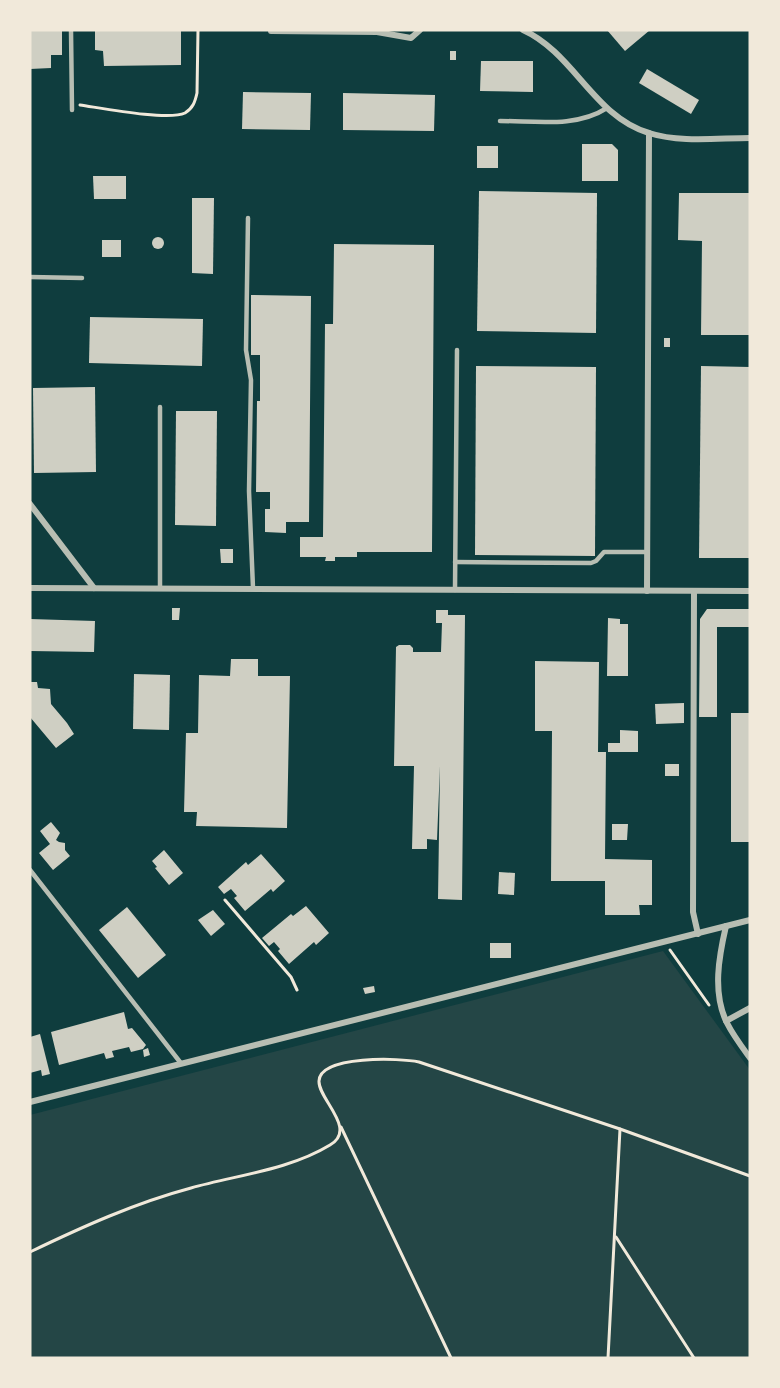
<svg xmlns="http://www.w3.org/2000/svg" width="780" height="1388" viewBox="0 0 780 1388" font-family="'Public Sans',sans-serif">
<rect width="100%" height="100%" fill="#0f3d3e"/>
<!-- green -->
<polygon fill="#244646" points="663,951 750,1070 750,1358 30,1358 30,1115"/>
<!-- building -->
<g fill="#cfcfc3">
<polygon points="30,30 62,30 62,55 51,55 51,68 30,69"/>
<polygon points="95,30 181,30 181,65 104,66 103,51 95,50"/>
<polygon points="607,30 650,30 625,51"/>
<rect x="450" y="51" width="6" height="9"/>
<polygon points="481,61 533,61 533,92 480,91"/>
<polygon points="647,69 699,100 691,114 639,83"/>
<polygon points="243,92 311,93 310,130 242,129"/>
<polygon points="343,93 435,95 434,131 343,130"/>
<polygon points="582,144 612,144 618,150 618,181 582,181"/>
<rect x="477" y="146" width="21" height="22"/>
<polygon points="93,176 126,176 126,199 94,199"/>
<polygon points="479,191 597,193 596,333 477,331"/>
<polygon points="679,193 750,193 750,335 701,335 702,241 678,240"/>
<polygon points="192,198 214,198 213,274 192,273"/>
<circle cx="158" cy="243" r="6"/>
<rect x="102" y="240" width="19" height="17"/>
<polygon points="334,244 434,245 432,552 357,552 357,557 335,557 335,561 325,561 326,557 300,557 300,537 323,537 325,324 333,324"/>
<polygon points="251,295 311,296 309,522 286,522 286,533 265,532 265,509 270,509 270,492 256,492 257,401 260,401 260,355 251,355"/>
<polygon points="90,317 203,319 202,366 89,363"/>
<rect x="664" y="338" width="6" height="9"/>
<polygon points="476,366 596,367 595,556 475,555"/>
<polygon points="701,366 750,367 750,558 699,558"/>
<polygon points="95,387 96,472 34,473 33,388"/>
<polygon points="176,411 217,411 216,526 175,525"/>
<polygon points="220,549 233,549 233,563 221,563"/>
<polygon points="172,608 180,608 179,620 172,620"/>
<polygon points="707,609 750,609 750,627 717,627 717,717 699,717 700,619"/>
<polygon points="436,610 448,610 448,615 465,615 462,900 438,899 440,766 437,840 427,839 427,849 412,849 414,766 394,766 396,647 399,645 410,645 413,648 413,652 441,652 442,623 436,623"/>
<polygon points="608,618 620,619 620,624 628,624 628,676 607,676"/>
<polygon points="30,619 95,621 94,652 30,651"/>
<polygon points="231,659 258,659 258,676 290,676 287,828 196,826 197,812 184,812 186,733 198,733 199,675 230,676"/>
<polygon points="535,661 599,662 598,752 606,752 605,859 652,860 652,905 639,905 640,915 605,915 605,881 551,881 552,731 535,731"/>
<polygon points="134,674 170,675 169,730 133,729"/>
<polygon points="30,682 37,682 38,688 50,689 51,704 67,723 74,734 56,748 30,717"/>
<polygon points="684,703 684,723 656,724 655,704"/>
<rect x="731" y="713" width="19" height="129"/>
<polygon points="620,730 638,731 638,752 608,752 608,743 620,743"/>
<rect x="665" y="764" width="14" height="12"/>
<polygon points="51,822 60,833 56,840 59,842 65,843 65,850 70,856 53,870 39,853 50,844 40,831"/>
<polygon points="612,824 628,824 627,840 612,840"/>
<polygon points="164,850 183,873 169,885 155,868 157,867 152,861"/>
<polygon points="261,854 285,881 273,892 271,889 245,911 234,898 237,896 231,889 224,894 218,887 246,862 248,865"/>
<polygon points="499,872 515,873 514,895 498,894"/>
<polygon points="306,906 329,933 316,945 314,942 289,964 278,951 280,949 274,942 269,946 262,938 291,914 293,916"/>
<polygon points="127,907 166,955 138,978 99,930"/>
<polygon points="213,910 225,924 211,936 198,920"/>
<rect x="490" y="943" width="21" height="15"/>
<polygon points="374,986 375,992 365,994 363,988"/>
<polygon points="124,1012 128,1029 132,1028 146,1045 143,1049 131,1052 129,1047 112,1051 114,1057 106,1059 104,1053 59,1065 51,1032"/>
<polygon points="40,1034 50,1074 42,1076 41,1070 30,1073 30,1037"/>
<polygon points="148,1048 150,1055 144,1057 143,1050"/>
</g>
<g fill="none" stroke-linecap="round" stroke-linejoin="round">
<!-- path -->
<g stroke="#f1e9da" stroke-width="3">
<path d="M80,105C101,108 168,121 185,113C193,108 195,102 197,93L198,30"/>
<polyline points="225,900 291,977 297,990"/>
<polyline points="670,950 709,1005"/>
<polyline points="341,1127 451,1358"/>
<polyline points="616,1237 694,1358"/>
<path d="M30,1252C82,1227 135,1203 191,1188C237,1175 289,1170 330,1145C358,1129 318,1099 319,1081C320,1055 401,1058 419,1062L620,1129L750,1176"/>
<polyline points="608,1358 620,1129"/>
</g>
<!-- service -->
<g stroke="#b8beb3" stroke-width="4.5">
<polyline points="71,30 72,110"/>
<path d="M500,121C536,121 576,128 607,108"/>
<polyline points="248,218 246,350 251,380 249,491 253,588"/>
<polyline points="30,277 82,278"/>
<polyline points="160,407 160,588"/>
<polyline points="455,562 591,563 596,561 604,552 647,552"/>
<polyline points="455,590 457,350"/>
<polyline points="30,870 180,1062"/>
</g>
<!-- minor -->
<g stroke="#b8beb3" stroke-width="6">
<path d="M523,30C574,53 594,117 649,133C680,143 718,138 750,138"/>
<polyline points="271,31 377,32 411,38 420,30"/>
<polyline points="30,504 94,588"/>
<polyline points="30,588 750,591"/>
<polyline points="647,591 649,133"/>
<polyline points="694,591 693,912 698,934"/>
<path d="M726,926C719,956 712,993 727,1023C733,1035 742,1047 750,1058"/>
<polyline points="726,1021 750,1008"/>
<polyline points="30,1102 750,920"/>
</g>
</g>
<!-- border -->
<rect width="780" height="1388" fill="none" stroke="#f1e9da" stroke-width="63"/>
</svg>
